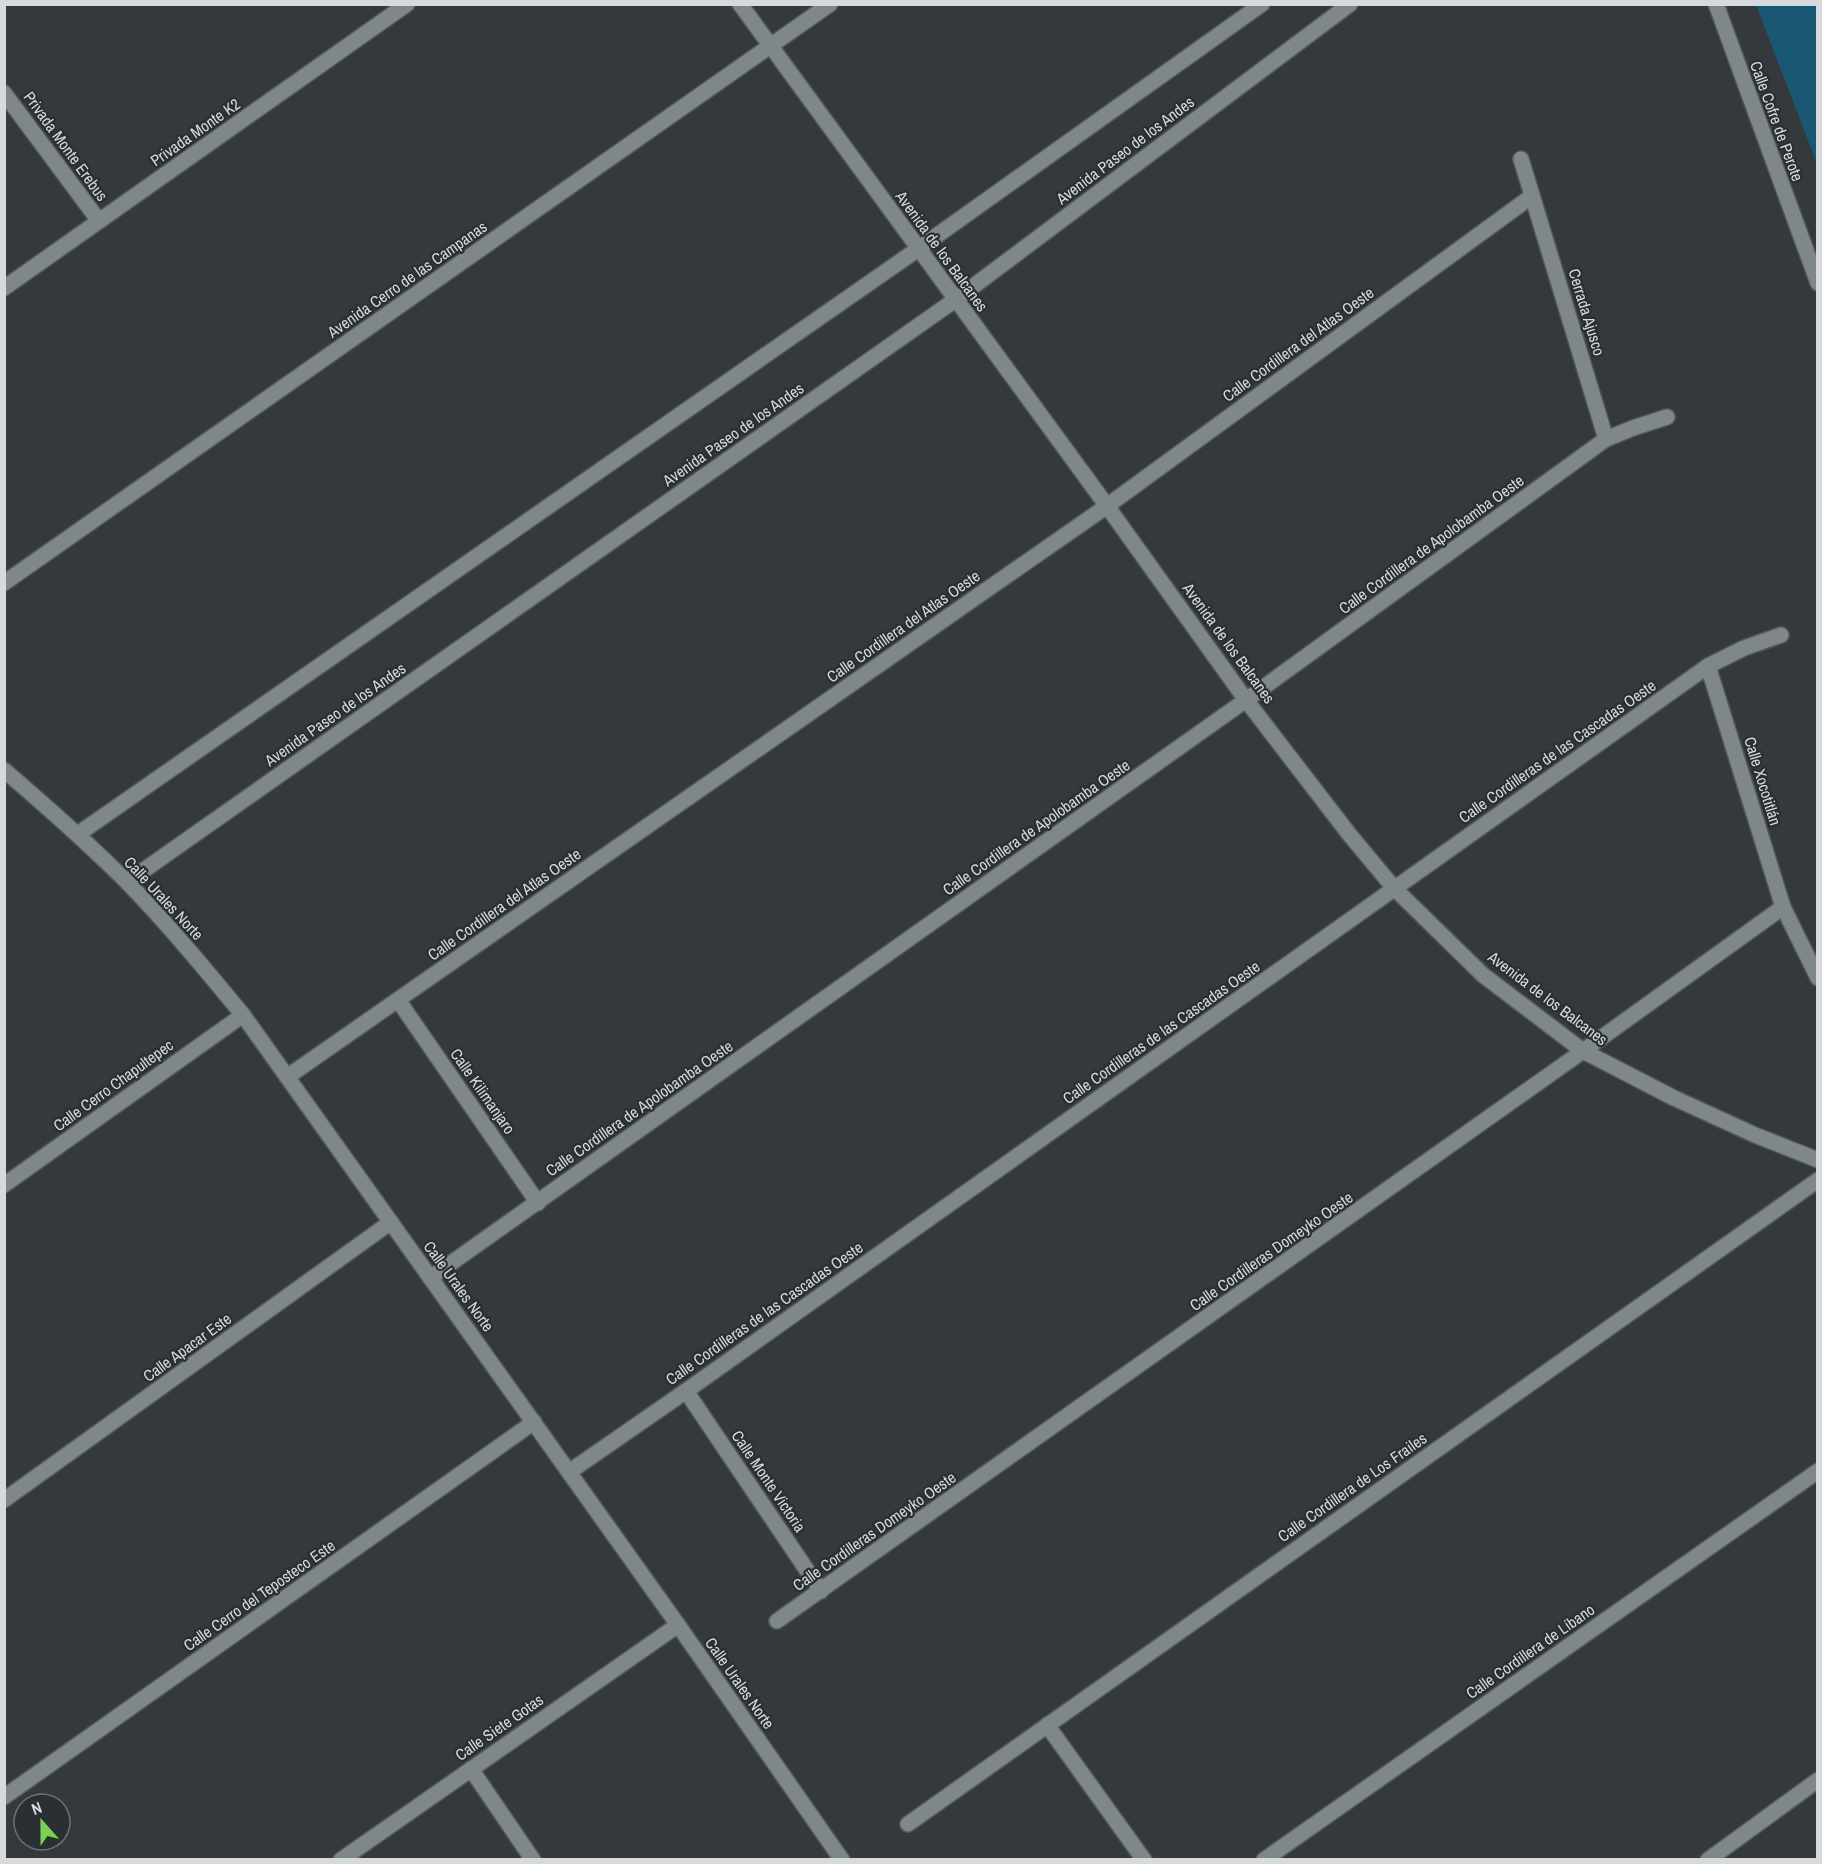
<svg xmlns="http://www.w3.org/2000/svg" width="1822" height="1864" viewBox="0 0 1822 1864" font-family="'Archivo Narrow',sans-serif">
<rect width="100%" height="100%" fill="#33393c"/>
<!-- green -->
<polygon fill="#185873" points="1756,5 1817,5 1817,164"/>
<g fill="none" stroke-linecap="round" stroke-linejoin="round">
<defs>
<g id="minor">
<polyline points="740,4 1107,506 1246,700 1349,834 1394,888 1483,975 1583,1051 1674,1098 1755,1135 1818,1160"/>
<polyline points="1716,4 1818,283"/>
<polyline points="4,93 99,221"/>
<polyline points="1521,159 1606,439"/>
<polyline points="4,288 407,4"/>
<polyline points="4,583 830,4"/>
<polyline points="1708,666 1783,907 1818,978"/>
<path d="M4,770C46,806 87,842 126,881C167,923 205,969 243,1015L678,1625L842,1860"/>
<polyline points="78,834 918,249 1262,4"/>
<polyline points="127,882 955,300 1350,4"/>
<polyline points="398,1000 538,1203"/>
<polyline points="287,1077 1107,506 1532,196"/>
<polyline points="4,1185 243,1015"/>
<polyline points="430,1278 1246,700 1606,439 1633,428 1667,417"/>
<polyline points="686,1391 821,1591"/>
<polyline points="569,1472 686,1391 1708,666 1744,648 1781,635"/>
<polyline points="4,1500 391,1222"/>
<polyline points="777,1621 1583,1051 1783,907"/>
<polyline points="1047,1725 1144,1860"/>
<polyline points="471,1769 533,1860"/>
<polyline points="4,1797 534,1422"/>
<polyline points="908,1824 1818,1180"/>
<polyline points="341,1860 678,1625"/>
<polyline points="1264,1860 1818,1471"/>
<polyline points="1708,1860 1818,1780"/>
</g>
</defs>
<!-- minor casing -->
<use href="#minor" stroke="#53585a" stroke-width="18"/>
<!-- minor -->
<use href="#minor" stroke="#80878a" stroke-width="15"/>
</g>
<g text-anchor="middle" dominant-baseline="central" stroke-width="4.5" stroke-linejoin="round" paint-order="stroke">
<!-- street labels -->
<g font-size="16" fill="#d7dadc" stroke="#292f32">
<text transform="translate(1777 121) rotate(70)">Calle Cofre de Perote</text>
<text transform="translate(195 132) rotate(-35)">Privada Monte K2</text>
<text transform="translate(66 146) rotate(54)">Privada Monte Erebus</text>
<text transform="translate(1125 150) rotate(-37)">Avenida Paseo de los Andes</text>
<text transform="translate(942 251) rotate(54)">Avenida de los Balcanes</text>
<text transform="translate(407 279) rotate(-35)">Avenida Cerro de las Campanas</text>
<text transform="translate(1587 312) rotate(73)">Cerrada Ajusco</text>
<text transform="translate(1298 344) rotate(-36)">Calle Cordillera del Atlas Oeste</text>
<text transform="translate(733 434) rotate(-35)">Avenida Paseo de los Andes</text>
<text transform="translate(1431 544) rotate(-36)">Calle Cordillera de Apolobamba Oeste</text>
<text transform="translate(903 626) rotate(-35)">Calle Cordillera del Atlas Oeste</text>
<text transform="translate(1229 643) rotate(54)">Avenida de los Balcanes</text>
<text transform="translate(335 714) rotate(-35)">Avenida Paseo de los Andes</text>
<text transform="translate(1557 751) rotate(-35)">Calle Cordilleras de las Cascadas Oeste</text>
<text transform="translate(1763 781) rotate(73)">Calle Xocotitlán</text>
<text transform="translate(1036 827) rotate(-35)">Calle Cordillera de Apolobamba Oeste</text>
<text transform="translate(164 898) rotate(47)">Calle Urales Norte</text>
<text transform="translate(504 904) rotate(-35)">Calle Cordillera del Atlas Oeste</text>
<text transform="translate(1548 998) rotate(37)">Avenida de los Balcanes</text>
<text transform="translate(1161 1032) rotate(-35)">Calle Cordilleras de las Cascadas Oeste</text>
<text transform="translate(113 1085) rotate(-36)">Calle Cerro Chapultepec</text>
<text transform="translate(483 1091) rotate(55)">Calle Kilimanjaro</text>
<text transform="translate(639 1108) rotate(-35)">Calle Cordillera de Apolobamba Oeste</text>
<text transform="translate(1271 1251) rotate(-35)">Calle Cordilleras Domeyko Oeste</text>
<text transform="translate(459 1286) rotate(54)">Calle Urales Norte</text>
<text transform="translate(764 1313) rotate(-35)">Calle Cordilleras de las Cascadas Oeste</text>
<text transform="translate(187 1347) rotate(-36)">Calle Apacar Este</text>
<text transform="translate(769 1481) rotate(56)">Calle Monte Victoria</text>
<text transform="translate(1352 1487) rotate(-35)">Calle Cordillera de Los Frailes</text>
<text transform="translate(874 1531) rotate(-35)">Calle Cordilleras Domeyko Oeste</text>
<text transform="translate(259 1595) rotate(-35)">Calle Cerro del Teposteco Este</text>
<text transform="translate(1530 1651) rotate(-35)">Calle Cordillera de Líbano</text>
<text transform="translate(740 1683) rotate(55)">Calle Urales Norte</text>
<text transform="translate(499 1727) rotate(-35)">Calle Siete Gotas</text>
</g>
</g>
<!-- border -->
<rect width="1822" height="1864" fill="none" stroke="#d7dadc" stroke-width="12"/>
<!-- north arrow -->
<g transform="translate(42 1822) rotate(339)"><circle r="28" fill="#292f32" stroke="#6f7376" stroke-width="1.5"/>
<path d="M0-4.5L10 22L0 15L-10 22Z" fill="#7ad156"/>
<text y="-9" font-size="16" font-weight="bold" text-anchor="middle" fill="#d7dadc">N</text>
</g>
</svg>
